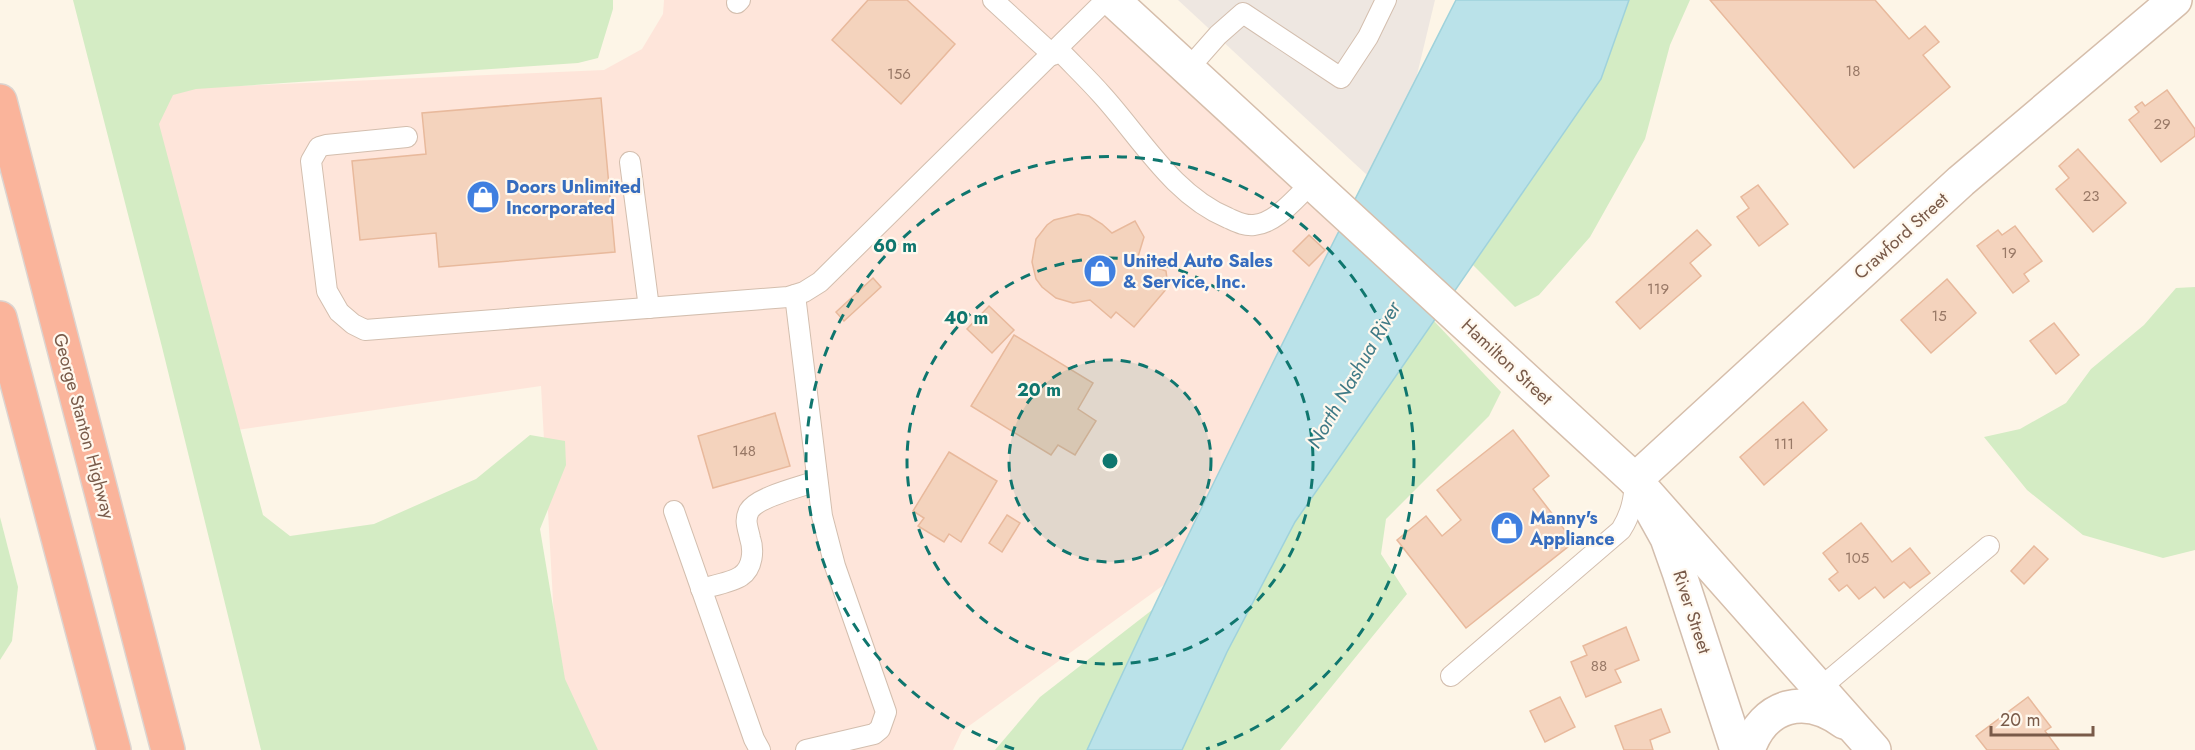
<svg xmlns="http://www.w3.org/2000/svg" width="2195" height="750" viewBox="0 0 2195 750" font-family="Jost,sans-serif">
<rect width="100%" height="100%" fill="#fdf5e7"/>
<!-- commercial -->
<polygon fill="#fee5da" points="664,0 1090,0 1339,232 1165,584 962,731 953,750 581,750 560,726 541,386 237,430 153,104 171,89 604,70 642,49 663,14"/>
<!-- industrial -->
<polygon fill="#eee7e1" points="1178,0 1435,0 1416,79 1367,175"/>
<!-- green -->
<g fill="#d4ecc4">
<polygon points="73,0 613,0 613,9 598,58 578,63 196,89 173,95 159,124 263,515 290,536 374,524 476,479 530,435 565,441 566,465 540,529 565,679 598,750 261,750 162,347"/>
<polygon points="1629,0 1690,0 1670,45 1645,139 1590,237 1539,295 1515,307 1473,265 1601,79"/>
<polygon points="2195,287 2195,550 2163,558 2083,535 2027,490 1984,437 2020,429 2066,403 2091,369 2144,325 2176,288"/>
<polygon points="1434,321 1501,392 1489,416 1386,519 1381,554 1407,594 1280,750 1182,750 1227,652 1295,522"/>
<polygon points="0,517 18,587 12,641 0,660"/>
<polygon points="1152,610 1087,750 995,750 1040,697"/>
</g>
<!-- water -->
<path fill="#bae2e9" stroke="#9fd2db" stroke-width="1.5" d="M1456,0H1629L1601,79L1295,522L1227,652L1182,750H1087C1203,497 1330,248 1456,0Z"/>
<!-- building -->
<g fill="#f4d3bd" stroke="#e8b99c" stroke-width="1.5">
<polygon points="868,0 907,0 955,44 901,104 832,40"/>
<polygon points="1710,0 1875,0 1909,39 1925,26 1939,42 1923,55 1950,87 1854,168"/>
<polygon points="2167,90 2195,129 2195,136 2161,162 2129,120 2139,112 2135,107 2142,102 2145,106"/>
<polygon points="601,98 615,252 439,267 436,233 360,240 352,161 426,154 422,113"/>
<polygon points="2078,149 2126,203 2093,232 2056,189 2069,178 2059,166"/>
<polygon points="1758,185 1788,224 1759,246 1737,217 1749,208 1741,197"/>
<polygon points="1078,214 1089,216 1102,224 1112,233 1135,221 1144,237 1137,260 1166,271 1168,287 1134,327 1116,312 1111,318 1090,300 1073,303 1056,298 1042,287 1036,279 1032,262 1036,239 1047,225 1054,220"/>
<polygon points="2015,226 2042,261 2024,274 2029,281 2013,293 1977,246 1998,230 2002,235"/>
<polygon points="1697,230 1711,245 1690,263 1701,276 1640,329 1616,302"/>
<polygon points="1309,235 1325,250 1309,266 1293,251"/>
<polygon points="873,278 881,287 844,321 836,312"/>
<polygon points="1947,279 1976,313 1931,353 1901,320"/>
<polygon points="989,306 1014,330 992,353 967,329"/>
<polygon points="2054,323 2079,355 2056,374 2030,341"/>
<polygon points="1014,335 1093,383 1078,409 1096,421 1075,455 1058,445 1051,455 971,406"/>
<polygon points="1803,402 1827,430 1764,485 1740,457"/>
<polygon points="775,413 790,466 713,488 698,436"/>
<polygon points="1513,430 1549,476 1533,489 1574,542 1466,628 1397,540 1426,516 1442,536 1461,520 1437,490"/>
<polygon points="949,452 997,481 961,542 949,534 944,542 918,526 924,518 913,511"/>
<polygon points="1007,515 1020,523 1002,552 989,543"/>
<polygon points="1861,523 1892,562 1910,548 1930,573 1910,588 1904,582 1884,598 1875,587 1859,599 1847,585 1839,591 1829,579 1838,572 1823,553"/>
<polygon points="2034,546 2048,559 2024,584 2011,571"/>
<polygon points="1626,627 1639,660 1615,670 1621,682 1586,697 1571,662 1587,655 1583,646"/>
<polygon points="1560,697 1575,727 1545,742 1530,711"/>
<polygon points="2028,697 2051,727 2045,731 2059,750 1987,750 1976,736"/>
<polygon points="1661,709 1670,732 1650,740 1653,750 1624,750 1615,726"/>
</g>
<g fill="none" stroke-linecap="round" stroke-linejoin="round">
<defs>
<g id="lane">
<polyline points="993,0 1053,55"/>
<polyline points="737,3 740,0"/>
<path d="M1058,49C1072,64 1088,79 1102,95C1141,138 1173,195 1228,218C1237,222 1244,226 1254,225C1277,223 1296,197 1312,183"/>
<polyline points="1188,69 1218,35 1243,13 1341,78 1368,37 1386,0"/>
<polyline points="407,137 326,145 319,147 311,161 327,291 339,312 353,324 365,330 788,297 804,292 820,282 1106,0"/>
<polyline points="630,162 649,308"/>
<polyline points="795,295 822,516 835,566 886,712 880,729 874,734 806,750"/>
<polyline points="674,511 754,739 760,750"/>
<path d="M701,589C711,586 733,582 741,576C753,568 754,550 750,538C748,528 744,521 749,511C757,497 800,487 817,481"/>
<path d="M1451,676L1621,530C1631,514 1634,500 1635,482"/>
<polyline points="1820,688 1989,546"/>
</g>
<polyline id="street" points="1647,502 1667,538 1679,572 1737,750"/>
<g id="secondary">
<polyline points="1113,0 1635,480 1874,750"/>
<polyline points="1635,480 1961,181 2175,0"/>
<path d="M1748,750C1764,704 1805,693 1844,722"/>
</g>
<g id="highway">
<polyline points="0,101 168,750"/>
<polyline points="0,318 114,750"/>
</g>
</defs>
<!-- lane casing -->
<use href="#lane" stroke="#d3beae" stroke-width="22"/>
<!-- street casing -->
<use href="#street" stroke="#d3beae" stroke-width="36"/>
<!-- secondary casing -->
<use href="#secondary" stroke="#d6beab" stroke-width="36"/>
<!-- highway casing -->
<use href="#highway" stroke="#dcd4d0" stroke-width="36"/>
<!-- lane -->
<use href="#lane" stroke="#fff" stroke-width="20"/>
<!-- street -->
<use href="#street" stroke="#fff" stroke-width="33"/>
<!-- secondary -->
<use href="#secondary" stroke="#fff" stroke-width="33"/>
<!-- highway -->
<use href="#highway" stroke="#fab49b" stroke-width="33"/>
</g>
<!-- distance rings -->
<circle cx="1110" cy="461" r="101" fill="#0f766e" fill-opacity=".12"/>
<g fill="none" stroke="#0f766e" stroke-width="3" stroke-dasharray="10 8">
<circle cx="1110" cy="461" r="101"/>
<circle cx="1110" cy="461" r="203"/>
<path d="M1014 749A304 304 0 1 1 1206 749"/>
</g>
<!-- icons -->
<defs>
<symbol id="shop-disc" viewBox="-11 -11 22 22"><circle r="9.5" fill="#3f7fe0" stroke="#fff8ee"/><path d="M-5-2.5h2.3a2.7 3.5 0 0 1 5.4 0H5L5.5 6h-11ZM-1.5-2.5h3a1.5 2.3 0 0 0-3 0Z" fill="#fff"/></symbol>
</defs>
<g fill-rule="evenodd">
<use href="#shop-disc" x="464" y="178" width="38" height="38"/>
<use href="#shop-disc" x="1081" y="252" width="38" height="38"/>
<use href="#shop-disc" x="1488" y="509" width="38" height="38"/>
</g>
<g text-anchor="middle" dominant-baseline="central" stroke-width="4.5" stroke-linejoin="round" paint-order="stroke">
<!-- number labels -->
<g font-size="15" fill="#987866">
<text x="1853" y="71">18</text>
<text x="899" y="74">156</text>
<text x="2162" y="124">29</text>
<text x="2091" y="196">23</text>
<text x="2009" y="253">19</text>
<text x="1658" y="289">119</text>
<text x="1939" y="316">15</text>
<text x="1784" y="444">111</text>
<text x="744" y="451">148</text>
<text x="1857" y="558">105</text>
<text x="1599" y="666">88</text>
</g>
<!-- shop labels -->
<g font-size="18" font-weight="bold" fill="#366cbe" stroke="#fff8ee" text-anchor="start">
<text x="506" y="187">Doors Unlimited<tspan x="506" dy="21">Incorporated</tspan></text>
<text x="1123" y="261">United Auto Sales<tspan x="1123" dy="21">&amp; Service, Inc.</tspan></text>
<text x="1530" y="518">Manny's<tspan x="1530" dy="21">Appliance</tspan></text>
</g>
<!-- street labels -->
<g font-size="18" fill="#795a49" stroke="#fff8ee">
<text transform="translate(1901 236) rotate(-42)">Crawford Street</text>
<text transform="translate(1507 362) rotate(43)">Hamilton Street</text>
<text transform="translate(84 426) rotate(75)">George Stanton Highway</text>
<text transform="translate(1692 612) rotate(72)">River Street</text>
</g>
<!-- water labels -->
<g font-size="20" font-style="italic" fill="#3f7a86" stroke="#fff8ee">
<text transform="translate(1354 375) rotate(-60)">North Nashua River</text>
</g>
</g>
<circle cx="1110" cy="461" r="9" fill="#0f766e" stroke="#fff8ee" stroke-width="3"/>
<g font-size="18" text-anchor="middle" font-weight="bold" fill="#0f766e" stroke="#fff8ee" stroke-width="4.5" stroke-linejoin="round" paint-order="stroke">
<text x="895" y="252">60 m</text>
<text x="966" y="324">40 m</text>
<text x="1039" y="396">20 m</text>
</g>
<!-- scale -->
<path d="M1991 726v9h102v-9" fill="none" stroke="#795a49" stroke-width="3"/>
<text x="2000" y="726" font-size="18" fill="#795a49" stroke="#fff8ee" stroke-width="4.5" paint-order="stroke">20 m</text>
</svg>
